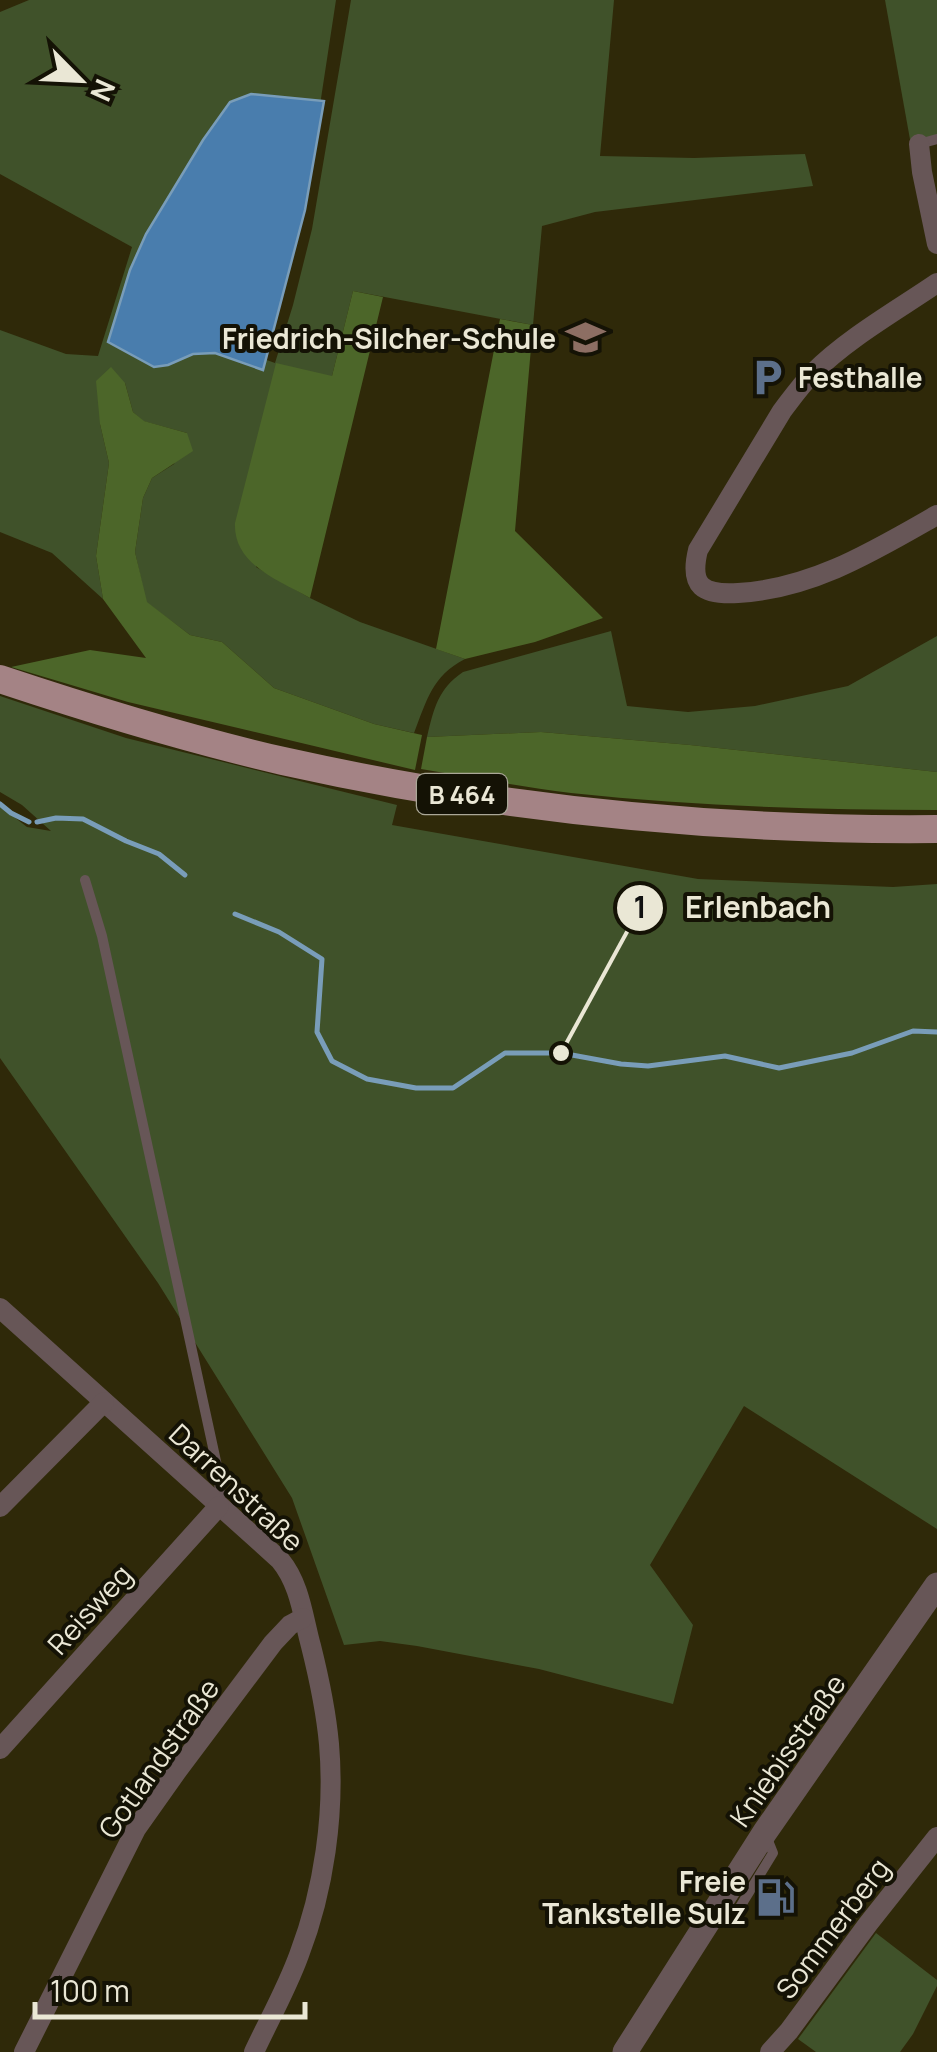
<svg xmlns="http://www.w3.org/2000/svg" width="937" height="2052" viewBox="0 0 937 2052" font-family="Manrope,sans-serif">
<rect width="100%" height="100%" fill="#2f2909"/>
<!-- green -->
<g fill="#40522a">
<path d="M29,0H336L311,164L264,359L275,363L293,305L312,229L351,0H614L600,156L694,158L805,154L813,186L595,212L542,226L533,325L353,291L332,376L256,567L310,598L360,622L465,659C432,676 427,700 414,733L374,724L274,688L222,642L190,635L146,602L135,552L143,498L152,478L174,464L187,433L143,421L133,412L125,383L100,424L109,463L96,556L103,599L52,553L0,532V330L66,354L98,356L132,247L0,174V12Z"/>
<polygon points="885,0 937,0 937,139 911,145"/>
<path d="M611,631L627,706L688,712L755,706L848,686L937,636V772L690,745L541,732L427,737C434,708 438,689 463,672Z"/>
<polygon points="0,696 126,738 397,805 392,825 698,879 893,887 937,884 937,1529 744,1406 650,1565 693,1625 673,1704 539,1669 417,1646 380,1641 344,1645 292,1498 158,1283 0,1058 0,806 27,827 51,831 22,805 0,792"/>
<polygon points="876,1933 937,1980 937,1986 913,2034 900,2052 816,2052 798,2039"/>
</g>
<!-- forest -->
<g fill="#4c6629">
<path d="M353,291L383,297L310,598C280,581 233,565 235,523L276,363L332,376Z"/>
<polygon points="500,319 533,325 515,531 603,618 535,642 465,659 436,649"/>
<polygon points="111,367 125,383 133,412 144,421 187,433 193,451 152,478 143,498 135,552 147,602 190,635 222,642 274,688 374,724 422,735 415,770 128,702 11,667 90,650 146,658 103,599 96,556 109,463 100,424 96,381"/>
<path d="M541,732L690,745L937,772V810C815,810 693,806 571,793C521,787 471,777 421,769L427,737Z"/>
</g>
<!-- water -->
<polygon fill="#497dad" stroke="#799db9" stroke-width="2.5" points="251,94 324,101 305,210 263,370 215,353 193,354 168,365 154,367 108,342 130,270 146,234 203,140 230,102"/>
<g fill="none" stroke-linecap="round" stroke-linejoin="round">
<!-- stream -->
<g stroke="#799db9" stroke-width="5">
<polyline points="0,804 11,813 29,822"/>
<polyline points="37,822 56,818 83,819 126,841 159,854 185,875"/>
<polyline points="235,914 279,932 322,959 317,1032 332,1061 367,1079 416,1088 453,1088 505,1053 561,1053 621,1064 648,1066 725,1056 779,1068 852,1053 913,1031 937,1032"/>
</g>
<!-- service -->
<g stroke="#675657" stroke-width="10">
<polyline points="919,144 937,139"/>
<polyline points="85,880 102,936 219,1475 220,1503"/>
<polyline points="714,1921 732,1920 773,1853 767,1838"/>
</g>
<!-- minor -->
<g stroke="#675657" stroke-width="20">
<polyline points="919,144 922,172 937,244"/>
<path d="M937,283C896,311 848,338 813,373C801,385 792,398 782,411L698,550C689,587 703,595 738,593C812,589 874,551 937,515"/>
<path d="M0,1308L280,1560C300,1584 303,1617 311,1646C319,1678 326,1711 329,1744C335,1813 324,1890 299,1955C287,1988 269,2020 254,2052"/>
<polyline points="0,1507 104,1402"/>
<polyline points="0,1749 219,1506"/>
<polyline points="24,2052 136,1829 177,1771 273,1643 290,1625 303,1618"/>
<polyline points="770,2052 789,2031 868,1924 937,1837"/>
</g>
<!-- tertiary -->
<polyline stroke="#675657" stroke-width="25" points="625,2052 765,1832 937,1585"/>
<!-- primary -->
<path stroke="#a48385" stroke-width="28" d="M0,679C93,710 188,739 283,761C498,809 718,831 937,829"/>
</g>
<!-- icons -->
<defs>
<symbol id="school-bare" viewBox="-9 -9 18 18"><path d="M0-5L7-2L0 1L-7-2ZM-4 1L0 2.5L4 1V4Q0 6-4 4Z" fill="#8d6e63" stroke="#141205" stroke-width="2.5" paint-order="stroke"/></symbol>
<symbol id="parking-bare" viewBox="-9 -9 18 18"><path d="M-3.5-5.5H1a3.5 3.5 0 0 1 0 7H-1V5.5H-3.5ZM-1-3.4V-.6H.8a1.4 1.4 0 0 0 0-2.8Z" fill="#5c6f8a" stroke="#141205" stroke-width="2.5" paint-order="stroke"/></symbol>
<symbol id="fuel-bare" viewBox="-9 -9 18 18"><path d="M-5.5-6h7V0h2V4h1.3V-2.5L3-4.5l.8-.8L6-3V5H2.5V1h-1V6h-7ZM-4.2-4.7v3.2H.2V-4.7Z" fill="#5c6f8a" stroke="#141205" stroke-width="2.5" paint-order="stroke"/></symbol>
</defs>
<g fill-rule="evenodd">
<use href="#school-bare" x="558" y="310" width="55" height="55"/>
<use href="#parking-bare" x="740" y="350" width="55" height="55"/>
<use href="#fuel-bare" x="748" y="1870" width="55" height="55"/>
</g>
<g text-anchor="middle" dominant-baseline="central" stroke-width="8" stroke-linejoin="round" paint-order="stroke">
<!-- shield labels -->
<rect fill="#141205" stroke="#aaa797" stroke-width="2.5" x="417" y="774" width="90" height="40" rx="8"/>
<g font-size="25" font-weight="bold" fill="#eae7d5">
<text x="462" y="794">B 464</text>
</g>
<!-- poi labels -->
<g font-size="28" font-weight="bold" fill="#eae7d5" stroke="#141205" text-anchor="end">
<text x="556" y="338">Friedrich-Silcher-Schule</text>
<text x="798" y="377" text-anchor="start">Festhalle</text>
<text x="746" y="1881">Freie<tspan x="746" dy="32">Tankstelle Sulz</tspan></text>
</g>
<!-- street labels -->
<g font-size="28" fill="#eae7d5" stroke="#141205">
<text transform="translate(237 1487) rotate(43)">Darrenstraße</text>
<text transform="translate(89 1609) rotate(-48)">Reisweg</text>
<text transform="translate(787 1750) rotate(-55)">Kniebisstraße</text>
<text transform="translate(158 1758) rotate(-55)">Gotlandstraße</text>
<text transform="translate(832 1928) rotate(-53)">Sommerberg</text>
</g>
</g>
<!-- callouts -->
<path fill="none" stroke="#eae7d5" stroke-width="4" d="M561 1053L640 908"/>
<g fill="#eae7d5" stroke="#141205" stroke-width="4">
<circle cx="561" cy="1053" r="10"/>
<circle cx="640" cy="908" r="25"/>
</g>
<g font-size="30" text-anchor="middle" font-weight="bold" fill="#111">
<text x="640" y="918">1</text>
</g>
<g font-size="30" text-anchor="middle" font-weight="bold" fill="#eae7d5" stroke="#141205" stroke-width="8" stroke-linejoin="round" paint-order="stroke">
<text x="758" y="918">Erlenbach</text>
</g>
<!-- north arrow -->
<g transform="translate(80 80) rotate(114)" stroke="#141205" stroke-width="8" paint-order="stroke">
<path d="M0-8L18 38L0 25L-18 38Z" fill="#eae7d5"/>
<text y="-15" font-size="28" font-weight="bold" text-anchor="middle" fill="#eae7d5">N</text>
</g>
<!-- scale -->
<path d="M35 2002v15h270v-15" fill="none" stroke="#eae7d5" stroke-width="5"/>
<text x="50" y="2002" font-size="30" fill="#eae7d5" stroke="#141205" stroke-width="8" paint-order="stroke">100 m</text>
</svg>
